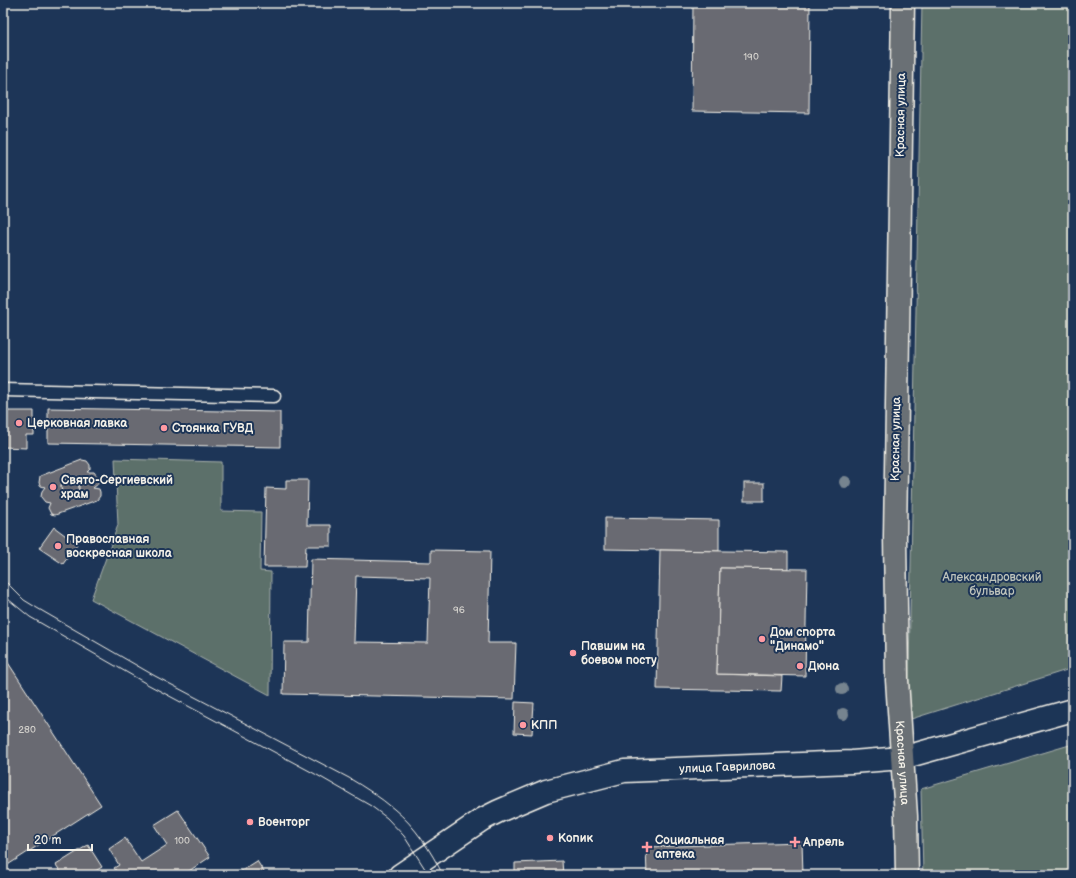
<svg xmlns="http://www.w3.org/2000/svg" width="1076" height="878" viewBox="0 0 1076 878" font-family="'Balsamiq Sans',sans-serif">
<rect width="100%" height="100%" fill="#1d3557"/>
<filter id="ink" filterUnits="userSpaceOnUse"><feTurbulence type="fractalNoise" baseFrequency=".025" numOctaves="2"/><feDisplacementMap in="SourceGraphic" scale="8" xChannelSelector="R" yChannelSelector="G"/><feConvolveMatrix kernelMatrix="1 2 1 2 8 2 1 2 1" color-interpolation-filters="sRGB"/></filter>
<g filter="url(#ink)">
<!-- green -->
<g fill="#5c706b" stroke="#a8b0aa">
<polygon points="922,3 1073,3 1073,668 908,720"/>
<polygon points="115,459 221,462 221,511 261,512 260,571 271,572 270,695 91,599 118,525"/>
<polygon points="1073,744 1073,875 923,875 921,789"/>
</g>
<!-- building -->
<g fill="#696a72" stroke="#f4f1e8" fill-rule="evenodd">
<polygon points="693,3 810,3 809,113 692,111"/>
<polygon points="48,408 280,412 280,447 48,443"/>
<polygon points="3,411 34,411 34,435 26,435 26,448 3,447"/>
<path d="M82,460L87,461L90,465V469L87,472H94L97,476L99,480L98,484L93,488L99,489L100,492V496L97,500L55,515L51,514L48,508L50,503L45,502L41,497L42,491L45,487L41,486L39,483L40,476ZM70,478L77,481L79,489L74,495L68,496L62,491L61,485L64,481Z"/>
<circle cx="70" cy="487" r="9"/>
<polygon points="286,480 308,480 307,525 331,525 331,546 306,546 305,567 264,567 266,488 286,489"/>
<rect x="744" y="483" width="20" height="18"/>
<polygon points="605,518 719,520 719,551 605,549"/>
<polygon points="54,527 77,544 63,564 39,548"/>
<path d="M431,550L490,551L488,643H516L514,699L283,694L284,642H309L311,559L431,562ZM356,576L430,578L428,643L354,642Z"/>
<polygon points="660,550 788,552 788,569 720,568 717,674 782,676 781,691 657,689"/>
<polygon points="720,568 807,569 805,676 717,674"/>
<polygon points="3,655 101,805 3,868"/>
<polygon points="515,702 534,703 532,734 514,733"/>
<polygon points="178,810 210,857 183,875 119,875 114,868 119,865 109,849 125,838 141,862 167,845 154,825"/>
<polygon points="802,842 803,875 647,875 646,847"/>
<polygon points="88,845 102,867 89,875 63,875 56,865"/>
<polygon points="257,861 266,875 235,875"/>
<polygon points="562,861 563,875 515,875 515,863"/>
</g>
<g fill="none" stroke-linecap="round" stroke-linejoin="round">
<defs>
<polyline id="service" points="3,390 274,396"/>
<g id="tertiary">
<path id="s1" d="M400,875L483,819L499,811L546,791L624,771L852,762L902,758"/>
</g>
<polyline id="secondary" points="902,758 1073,710"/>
<g id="primary">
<path id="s2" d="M903,3L895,537L897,680L906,816L907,875"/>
</g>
</defs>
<!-- service casing -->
<use href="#service" stroke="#f4f1e8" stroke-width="15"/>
<!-- tertiary casing -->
<use href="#tertiary" stroke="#f4f1e8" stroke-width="25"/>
<!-- secondary casing -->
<use href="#secondary" stroke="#f4f1e8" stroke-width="25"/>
<!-- primary casing -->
<use href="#primary" stroke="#f4f1e8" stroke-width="25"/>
<!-- service -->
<use href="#service" stroke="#1d3557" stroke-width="12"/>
<!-- tertiary -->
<use href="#tertiary" stroke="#1d3557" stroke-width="22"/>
<!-- secondary -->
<use href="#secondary" stroke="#1d3557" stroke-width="22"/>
<!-- primary -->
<use href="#primary" stroke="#6a7074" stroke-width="22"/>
<!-- tram -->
<g stroke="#f4f1e8" stroke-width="1">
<path d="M3,579L24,600L37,608L155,676L349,778C364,787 380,797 394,809C415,826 431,851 443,875"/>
<polyline points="3,595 30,617 147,684 317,775 371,806 387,818 404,836 429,875"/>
</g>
</g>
<!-- trees -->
<g fill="#76848f">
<circle cx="845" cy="482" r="6"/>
<circle cx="842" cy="689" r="6"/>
<circle cx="843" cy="714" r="6"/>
</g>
</g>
<!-- markers -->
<g fill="#ff9aa2" stroke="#1d3557" stroke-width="1.5">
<circle cx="19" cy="423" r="4"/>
<circle cx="164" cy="428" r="4"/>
<circle cx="53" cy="487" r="4"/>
<circle cx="58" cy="546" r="4"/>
<circle cx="762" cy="639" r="4"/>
<circle cx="573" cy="653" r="4"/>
<circle cx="800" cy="666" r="4"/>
<circle cx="523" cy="725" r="4"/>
<circle cx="250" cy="822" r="4"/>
<circle cx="550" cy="838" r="4"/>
<path d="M793 836h4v4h4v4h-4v4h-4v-4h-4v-4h4z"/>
<path d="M645 841h4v4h4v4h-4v4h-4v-4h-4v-4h4z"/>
</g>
<g text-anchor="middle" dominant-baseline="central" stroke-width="4" stroke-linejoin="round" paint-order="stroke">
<!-- number labels -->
<g font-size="10" fill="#d1cfca">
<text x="751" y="57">190</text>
<text x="459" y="610">96</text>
<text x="27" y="730">280</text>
<text x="182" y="841">100</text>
</g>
<!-- street labels -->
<g font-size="12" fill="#f4f1e8" stroke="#1d3557">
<text transform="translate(901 115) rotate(-89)">Красная улица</text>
<text transform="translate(896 439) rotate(-89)">Красная улица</text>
<text stroke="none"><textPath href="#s2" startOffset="760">Красная улица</textPath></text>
<text stroke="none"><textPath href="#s1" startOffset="353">улица Гаврилова</textPath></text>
</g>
<!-- poi labels -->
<g font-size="12" font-weight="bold" fill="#f4f1e8" stroke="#1d3557" text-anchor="start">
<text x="27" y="423">Церковная лавка</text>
<text x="172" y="428">Стоянка ГУВД</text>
<text x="61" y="480">Свято-Сергиевский<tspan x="61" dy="14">храм</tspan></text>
<text x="66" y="539">Православная<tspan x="66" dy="14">воскресная школа</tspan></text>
<text x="770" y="632">Дом спорта<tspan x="770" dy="14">"Динамо"</tspan></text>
<text x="581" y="646">Павшим на<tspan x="581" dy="14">боевом посту</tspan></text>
<text x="808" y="666">Дюна</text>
<text x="531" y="725">КПП</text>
<text x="258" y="822">Военторг</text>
<text x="558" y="838">Копик</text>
<text x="655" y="840">Социальная<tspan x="655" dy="14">аптека</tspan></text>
<text x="803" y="842">Апрель</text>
</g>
<!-- park labels -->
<g font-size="12" fill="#bfc4bc" stroke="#1d3557">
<text x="992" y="577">Александровский<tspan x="992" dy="14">бульвар</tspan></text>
</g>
</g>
<!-- margin -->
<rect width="1076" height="878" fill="none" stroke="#1d3557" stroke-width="16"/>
<rect x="8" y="8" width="1060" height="862" fill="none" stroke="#f4f1e8" stroke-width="1.5" filter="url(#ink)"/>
<!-- scale -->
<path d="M28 844v6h64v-6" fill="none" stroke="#f4f1e8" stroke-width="2"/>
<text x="34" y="844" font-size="12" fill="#f4f1e8" stroke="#1d3557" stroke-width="3" paint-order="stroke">20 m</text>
</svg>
